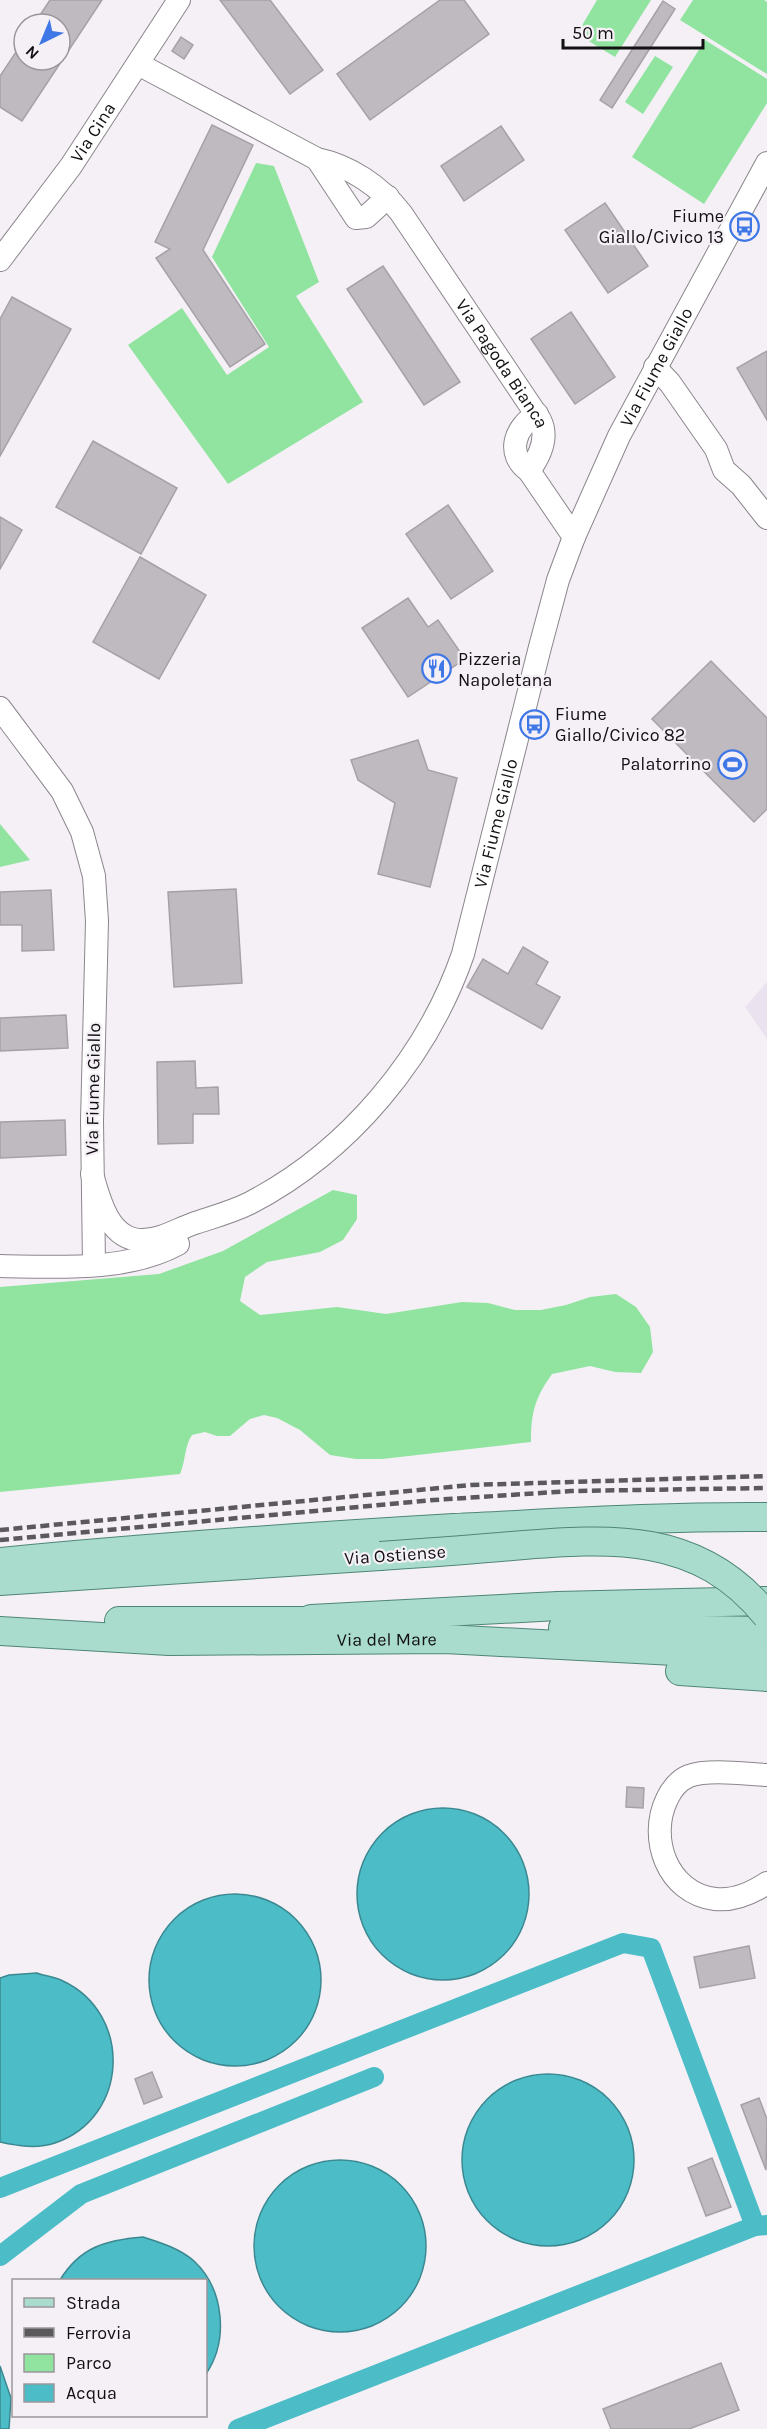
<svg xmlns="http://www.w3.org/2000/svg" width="767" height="2429" viewBox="0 0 767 2429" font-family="Karla,sans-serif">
<rect width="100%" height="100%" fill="#f4f0f6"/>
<!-- built -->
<polygon fill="#ebe2ef" points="767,982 767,1039 745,1007"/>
<!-- green -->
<g fill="#90e49f">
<polygon points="597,0 651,0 615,57 577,34"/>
<polygon points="693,0 764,0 767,2 767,74 680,20"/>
<polygon points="705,40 767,79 767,103 704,204 632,157"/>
<polygon points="655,56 673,67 643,114 625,102"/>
<polygon points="256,163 274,166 319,282 296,296 363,402 228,484 128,345 182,308 227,375 269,347 212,257"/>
<polygon points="0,824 30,860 0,867"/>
<path d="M333,1190L357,1195V1219L343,1240L320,1252L267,1262L245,1277L240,1301L260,1315L337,1307L386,1314L462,1302L488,1303L515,1310H541L566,1305L590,1297L616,1294L636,1307L650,1327L653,1352L641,1373L615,1372L590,1366L552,1374C535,1398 531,1412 531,1442L382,1459H356L330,1455L300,1430L277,1418L264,1415L250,1419L230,1436H217L205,1432L192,1435C184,1447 186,1460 180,1474L0,1492V1287L159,1274L223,1251Z"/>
</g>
<!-- water -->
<g fill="#4cbcc7" stroke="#3b8891" stroke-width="1.5">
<circle cx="443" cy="1894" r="86"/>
<circle cx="235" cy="1980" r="86"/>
<path d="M37,1973C45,1976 55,1977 63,1981C133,2014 129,2118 55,2143C37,2149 18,2146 0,2142V1978L9,1975Z"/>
<circle cx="548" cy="2160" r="86"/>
<circle cx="340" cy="2246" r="86"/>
<path d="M143,2237C161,2243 179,2248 194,2261C224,2289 229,2340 206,2374V2280H60C80,2247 106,2240 143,2237Z"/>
<polygon points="0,2366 11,2398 9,2429 0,2429"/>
</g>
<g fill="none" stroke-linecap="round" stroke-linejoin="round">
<!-- canal -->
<g stroke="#4cbcc7" stroke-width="20">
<polyline points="0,2188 623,1943 651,1948 755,2226 767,2225"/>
<polyline points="0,2256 81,2194 374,2077"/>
<polyline points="238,2429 755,2226"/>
</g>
</g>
<!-- building -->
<g fill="#bebac0" stroke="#a5a1a7" stroke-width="1.5">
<polygon points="50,0 102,0 22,121 0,107 0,76 24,40 24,60 60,60 60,24 34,24"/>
<polygon points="220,0 270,0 323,70 290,94"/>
<polygon points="440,0 464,0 489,34 370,120 337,74"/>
<polygon points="663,1 675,9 612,108 600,100"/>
<polygon points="181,37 193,45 184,59 172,51"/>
<polygon points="212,125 253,145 203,250 265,344 230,367 156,258 170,249 155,242"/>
<polygon points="501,126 524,160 464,201 441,166"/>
<polygon points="605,203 648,266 608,293 565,230"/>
<polygon points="383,266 460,382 424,405 347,289"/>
<polygon points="12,297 71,329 0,456 0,319"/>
<polygon points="571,312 615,377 575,404 531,339"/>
<polygon points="767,351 767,420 737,368"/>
<polygon points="93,441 177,488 141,554 56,507"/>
<polygon points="448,505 493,571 451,599 406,534"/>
<polygon points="0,517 22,530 0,569"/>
<polygon points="140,557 206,595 159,679 93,642"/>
<polygon points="408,598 428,627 438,620 465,659 408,697 362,628"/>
<polygon points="711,661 767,718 767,809 754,822 652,719"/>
<polygon points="418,740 428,770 457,778 430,887 378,874 395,803 358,780 351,760"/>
<polygon points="236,889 242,983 174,987 168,892"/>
<polygon points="51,890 54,950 22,951 22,925 0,925 0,892"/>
<polygon points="523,947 548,962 536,984 560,997 542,1029 467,987 483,959 508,974"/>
<polygon points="66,1015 68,1048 0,1051 0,1018"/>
<polygon points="195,1061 196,1088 218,1087 219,1114 193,1114 193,1143 158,1144 157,1062"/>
<polygon points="65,1120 66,1155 0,1158 0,1122"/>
<polygon points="627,1787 644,1788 643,1808 626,1807"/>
<polygon points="749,1946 755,1978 700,1988 694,1957"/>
<polygon points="152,2072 162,2097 144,2104 135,2079"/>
<polygon points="759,2098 767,2119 766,2170 741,2105"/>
<polygon points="712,2158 731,2207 706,2216 688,2168"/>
<polygon points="721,2363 739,2410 689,2429 611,2429 603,2409"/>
</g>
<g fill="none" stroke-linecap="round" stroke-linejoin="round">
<defs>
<g id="minor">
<path id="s1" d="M138,64L317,159C350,166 380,186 401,213L540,420C549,438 540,456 529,471"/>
<polyline points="317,159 356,218 366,217 388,197"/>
<path id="s2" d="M0,260L71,166L179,0"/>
<polyline points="655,367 670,383 716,449 724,470 741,485 767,518"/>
<path d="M537,414C515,427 505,454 529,471L574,537"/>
<polyline points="0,708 62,791 82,832 94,876 97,921 92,1121 94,1264"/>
<path id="s3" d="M92,1174C99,1199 109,1241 143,1240C161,1240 178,1229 195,1223C213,1217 232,1212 250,1203C348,1152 427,1058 463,954L540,647L558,580L574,537L619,436L767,163"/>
<path d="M0,1266C58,1267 126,1272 178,1244"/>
<path d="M767,1775C746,1774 708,1769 689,1776C679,1780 671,1790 667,1799C648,1838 667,1893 715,1899C733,1901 752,1893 767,1883"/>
</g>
<g id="major">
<path d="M0,1562C151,1547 302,1537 454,1528C558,1523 662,1516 767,1517"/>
<polyline points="0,1581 380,1556"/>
<polyline points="311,1619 558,1606 767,1601"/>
<polyline points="119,1621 328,1621"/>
<polyline points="563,1628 767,1631"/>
<path id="s4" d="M0,1631L169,1641L445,1639L767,1656"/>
<polyline points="680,1671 767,1677"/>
</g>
</defs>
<!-- minor casing -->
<use href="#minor" stroke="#8b868c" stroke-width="24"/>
<!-- major casing -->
<use href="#major" stroke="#4e8675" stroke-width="30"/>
<!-- minor -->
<use href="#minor" stroke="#fff" stroke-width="22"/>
<!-- major -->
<use href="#major" stroke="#a9dccc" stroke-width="28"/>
<!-- rail -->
<g stroke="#5c595d" stroke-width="4.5" stroke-dasharray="9 4.5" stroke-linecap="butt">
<polyline points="0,1530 471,1485 767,1476"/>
<polyline points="0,1540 434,1500 571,1491 767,1488"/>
</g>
<defs>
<path id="major-bridge" d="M380,1556C424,1553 468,1550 512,1546C611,1538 699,1531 767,1616"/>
</defs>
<!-- major-bridge casing -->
<use href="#major-bridge" stroke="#4e8675" stroke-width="30" stroke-linecap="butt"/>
<!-- major-bridge -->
<use href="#major-bridge" stroke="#a9dccc" stroke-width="28"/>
</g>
<!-- icons -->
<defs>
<symbol id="bus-ring" viewBox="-11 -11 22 22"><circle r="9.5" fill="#f4f0f6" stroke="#3f77e7" stroke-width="1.5"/><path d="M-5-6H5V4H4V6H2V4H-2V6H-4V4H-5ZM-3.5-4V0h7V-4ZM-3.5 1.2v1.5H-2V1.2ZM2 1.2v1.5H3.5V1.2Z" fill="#3f77e7"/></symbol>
<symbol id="restaurant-ring" viewBox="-11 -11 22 22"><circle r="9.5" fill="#f4f0f6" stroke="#3f77e7" stroke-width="1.5"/><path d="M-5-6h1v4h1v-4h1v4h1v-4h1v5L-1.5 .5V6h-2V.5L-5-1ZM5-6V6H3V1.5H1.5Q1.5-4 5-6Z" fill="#3f77e7"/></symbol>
<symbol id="stadium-ring" viewBox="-11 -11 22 22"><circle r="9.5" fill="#f4f0f6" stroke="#3f77e7" stroke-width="1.5"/><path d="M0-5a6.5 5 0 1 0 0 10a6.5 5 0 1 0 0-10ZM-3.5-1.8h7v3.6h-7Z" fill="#3f77e7"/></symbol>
</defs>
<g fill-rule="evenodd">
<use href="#bus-ring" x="728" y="210" width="33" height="33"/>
<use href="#restaurant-ring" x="420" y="652" width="33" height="33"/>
<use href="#bus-ring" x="518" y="708" width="33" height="33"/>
<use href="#stadium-ring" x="716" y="748" width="33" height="33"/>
</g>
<g text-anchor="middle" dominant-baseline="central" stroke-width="4.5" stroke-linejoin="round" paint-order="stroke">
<!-- street labels -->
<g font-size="18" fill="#121012" stroke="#f4f0f6">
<text stroke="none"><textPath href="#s2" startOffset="158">Via Cina</textPath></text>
<text stroke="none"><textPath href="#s1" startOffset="486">Via Pagoda Bianca</textPath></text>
<text stroke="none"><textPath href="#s3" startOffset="1160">Via Fiume Giallo</textPath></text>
<text stroke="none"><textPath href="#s3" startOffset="674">Via Fiume Giallo</textPath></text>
<text transform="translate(93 1089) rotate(-89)">Via Fiume Giallo</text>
<text transform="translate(395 1555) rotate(-4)">Via Ostiense</text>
<text stroke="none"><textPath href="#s4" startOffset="387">Via del Mare</textPath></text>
</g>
<!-- poi labels -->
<g font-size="18" fill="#121012" stroke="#f4f0f6" text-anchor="end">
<text x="724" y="216">Fiume<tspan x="724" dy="21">Giallo/Civico 13</tspan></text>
<text x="458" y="659" text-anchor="start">Pizzeria<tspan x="458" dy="21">Napoletana</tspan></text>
<text x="555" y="714" text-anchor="start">Fiume<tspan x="555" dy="21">Giallo/Civico 82</tspan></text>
<text x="711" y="764">Palatorrino</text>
</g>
</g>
<!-- legend -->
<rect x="12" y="2279" width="195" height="138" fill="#f4f0f6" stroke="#9a969b" stroke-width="1.5"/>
<rect x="24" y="2298" width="30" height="9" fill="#a9dccc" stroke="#9a969b" stroke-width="1.5"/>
<text x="66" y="2309" font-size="18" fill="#121012">Strada</text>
<rect x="24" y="2328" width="30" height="9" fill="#5c595d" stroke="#9a969b" stroke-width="1.5"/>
<text x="66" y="2339" font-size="18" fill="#121012">Ferrovia</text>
<rect x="24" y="2354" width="30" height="18" fill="#90e49f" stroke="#9a969b" stroke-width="1.5"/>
<text x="66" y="2369" font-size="18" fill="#121012">Parco</text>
<rect x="24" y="2384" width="30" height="18" fill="#4cbcc7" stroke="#9a969b" stroke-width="1.5"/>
<text x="66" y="2399" font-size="18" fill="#121012">Acqua</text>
<!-- north arrow -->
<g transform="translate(42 42) rotate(223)"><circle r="28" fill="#f4f0f6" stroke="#9a969b" stroke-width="1.5"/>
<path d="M0-4.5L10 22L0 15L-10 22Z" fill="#3f77e7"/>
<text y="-9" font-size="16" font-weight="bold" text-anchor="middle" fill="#121012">N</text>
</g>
<!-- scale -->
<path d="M563 39v9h140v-9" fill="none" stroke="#121012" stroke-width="3"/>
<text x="572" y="39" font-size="18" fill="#121012" stroke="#f4f0f6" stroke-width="4.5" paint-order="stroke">50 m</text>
</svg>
